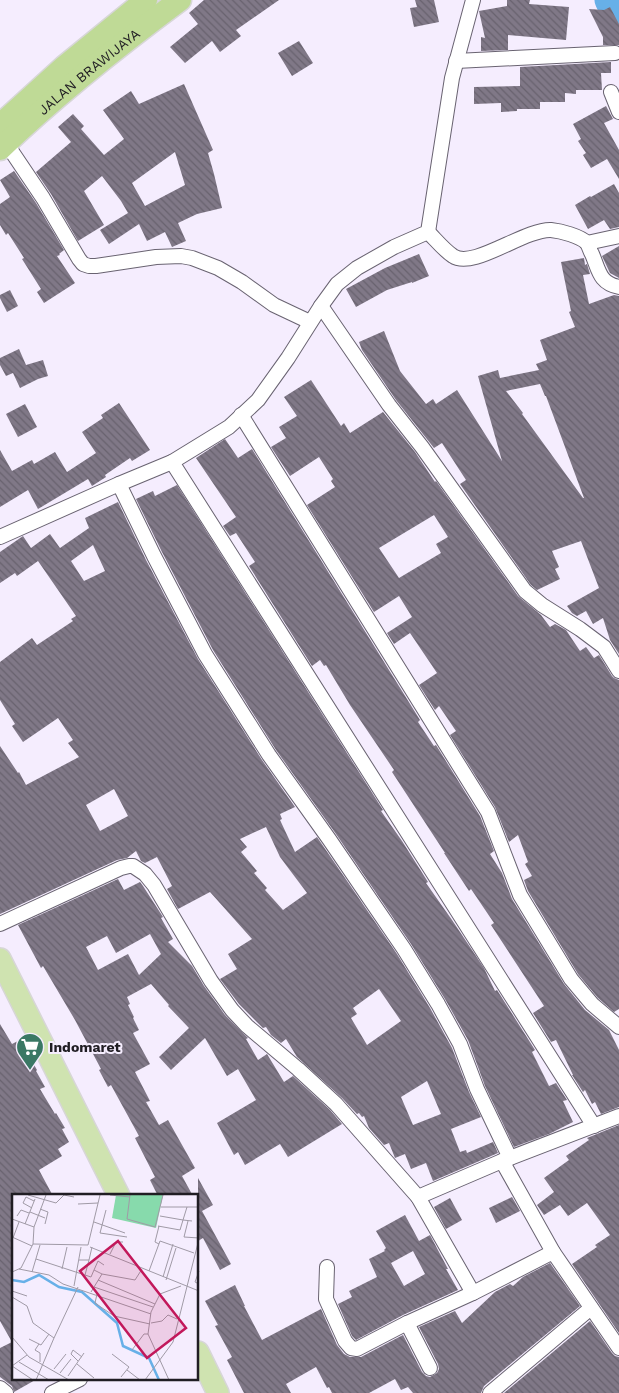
<svg xmlns="http://www.w3.org/2000/svg" width="619" height="1393" viewBox="0 0 619 1393" font-family="'Work Sans',sans-serif">
<defs>
<pattern id="building-back-hatch" width="6" height="6" patternUnits="userSpaceOnUse" patternTransform="scale(1.25)"><rect width="6" height="6" fill="#807887"/><path d="M-1 5l2 2M0 0l6 6M5-1l2 2" fill="none" stroke="#68626e"/></pattern>
</defs>
<rect width="100%" height="100%" fill="#f5edfe"/>
<g fill="none" stroke-linecap="round" stroke-linejoin="round">
<!-- river -->
<polyline stroke="#67b0e8" stroke-width="29" points="609,0 619,20"/>
</g>
<!-- building -->
<g fill="url(#building-back-hatch)" fill-rule="evenodd">
<polygon points="204,0 279,0 236,30 241,36 220,52 212,41 185,63 170,47 198,24 189,13"/>
<polygon points="415,0 434,0 439,22 414,27 410,8 417,7"/>
<polygon points="507,0 530,0 529,4 569,7 566,40 508,35 508,50 481,51 481,37 485,38 479,11 507,6"/>
<polygon points="610,7 619,24 619,45 603,45 603,37 589,9 604,10"/>
<polygon points="299,41 313,63 292,76 278,53"/>
<polygon points="611,62 611,73 601,73 602,90 576,90 576,94 565,93 565,102 540,102 540,109 517,109 517,111 501,112 501,103 474,104 474,87 520,86 520,67"/>
<path d="M184,84L213,150L208,153L214,174L222,208L197,214L178,223L186,241L172,247L165,232L147,241L139,224L109,244L100,230L128,213L121,201L102,176L84,191L104,225L78,241L51,194L36,172L71,142L58,127L73,114L84,126L81,129L104,155L124,139L103,110L131,91L139,104ZM175,152L185,185L145,206L132,183Z"/>
<polygon points="606,106 613,119 604,123 619,150 619,179 607,159 591,168 583,155 586,153 578,141 581,139 573,124"/>
<polygon points="14,171 36,203 64,250 59,254 60,255 57,256 75,283 44,303 37,292 41,289 22,259 24,258 8,233 6,235 0,225 0,204 10,197 0,180"/>
<polygon points="614,184 619,193 619,227 610,229 604,220 588,229 575,205 590,196 591,197"/>
<polygon points="619,246 619,278 610,273 602,256"/>
<polygon points="419,254 429,276 412,283 412,282 387,290 356,307 346,289 385,268"/>
<path d="M584,258L585,265L587,264L590,274L583,275L589,304L614,295L619,296V654L610,640L603,618L593,624L586,611L577,616L572,613L567,606L599,588L581,541L552,551L559,567L555,569L560,579L537,590L531,585L460,484L466,480L442,443L434,448L396,400L362,350L359,342L384,331L400,371L426,404L433,399L436,404L457,390L502,461L478,376L498,370L500,378L539,370L536,364L547,360L540,340L575,327L569,312L571,311L561,262ZM540,384L545,396H546L584,498H583L522,414L523,413L506,391Z"/>
<polygon points="10,290 18,306 7,312 0,298 0,295"/>
<polygon points="19,349 26,365 43,360 48,376 38,379 20,388 13,373 6,376 0,365 0,358"/>
<path d="M311,380L341,426L344,423L350,433L383,412L415,452L435,482L436,481L518,596L541,615L550,627L555,624L566,630L580,651L586,647L594,658L599,655L612,676L614,678L619,680V1009L614,1012L598,998L578,974L528,891L524,880L532,876L525,864L528,862L518,835L509,842L495,807L450,735L456,731L439,706L435,710L419,685L437,673L410,633L394,644L387,633L412,617L399,596L374,612L307,505L335,487L331,481L333,479L319,457L290,476L271,447L286,438L279,427L297,416L284,397ZM434,515L448,537L436,544L441,553L399,578L379,548Z"/>
<polygon points="119,403 150,450 132,461 130,458 105,475 106,477 92,486 88,479 38,509 28,490 0,507 0,450 12,471 32,460 34,464 55,452 67,472 96,453 82,432 103,418 101,415"/>
<polygon points="25,404 37,427 18,437 6,414"/>
<polygon points="225,439 238,458 252,449 420,720 418,722 434,746 436,745 480,816 494,851 490,854 502,873 512,899 564,984 585,1010 609,1030 619,1050 619,1107 601,1114 595,1102 592,1104 585,1090 583,1092 572,1075 573,1075 556,1040 551,1042 533,1013 544,1006 491,925 494,923 471,889 469,891 444,853 445,853 392,772 394,770 350,705 326,665 324,666 320,660 312,666 249,566 255,562 236,533 230,536 223,526 236,517 196,458"/>
<polygon points="177,485 383,810 381,811 402,841 428,882 426,883 452,920 484,968 495,991 497,990 535,1050 532,1052 549,1086 556,1083 567,1100 563,1101 573,1122 549,1134 514,1147 485,1086 468,1040 445,999 411,944 336,834 276,750 213,650 162,552 136,499 153,491 155,496"/>
<path d="M118,502L146,560L198,659L262,760L295,807L280,814L282,819L280,820L295,852L317,837L397,954L430,1008L452,1048L469,1092L481,1117L451,1129L460,1152L466,1150L467,1153L493,1142L498,1153L433,1181L426,1163L411,1169L405,1154L395,1158L389,1143L384,1145L369,1128L364,1116L362,1117L359,1113L357,1114L342,1098L297,1057L286,1039L281,1043L271,1035L266,1027L263,1028L239,1004L220,979L237,969L228,954L252,939L210,892L178,909L167,889L172,886L157,857L145,863L141,861L136,851L127,858L117,860L0,914V746L18,773L19,772L26,785L79,757L68,743L73,740L58,718L23,742L12,726L15,724L0,700V662L32,638L37,645L73,621L71,619L76,616L38,561L17,576L15,573L0,583V552L23,536L31,548L50,534L60,548L89,528L85,518ZM93,545L105,571L84,581L71,561ZM114,789L128,816L100,831L86,805ZM266,827L280,857L307,893L283,910L265,890L267,888L254,873L257,871L241,852L247,847L240,839ZM379,989L401,1021L367,1045L351,1018L357,1014L353,1008ZM427,1081L441,1114L413,1125L401,1097Z"/>
<path d="M118,879L124,890L140,882L143,886L163,917L161,918L173,939L168,942L192,966L204,986L225,1015L248,1038L246,1039L258,1060L267,1054L284,1082L293,1076L330,1110L342,1124L288,1157L280,1144L245,1165L238,1152L234,1155L217,1123L256,1100L238,1069L227,1076L205,1038L171,1070L159,1057L189,1028L168,1006L169,1005L151,984L127,997L130,1004L128,1005L134,1017L133,1018L139,1030L133,1033L150,1064L135,1072L150,1101L146,1102L159,1125L168,1120L195,1168L182,1176L193,1196H158L150,1180L155,1177L135,1138L139,1136L111,1085L108,1087L99,1070L101,1069L75,1020L43,966L41,968L18,925ZM150,934L161,954L139,975L128,954L98,970L86,947L107,936L116,953Z"/>
<polygon points="0,1024 12,1044 20,1040 37,1070 36,1071 45,1087 40,1089 55,1114 56,1113 65,1128 62,1129 69,1142 58,1149 62,1156 39,1170 53,1196 14,1196 14,1379 37,1379 14,1392 12,1386 0,1377 0,1348 12,1342 0,1321"/>
<polygon points="619,1125 619,1333 572,1264 597,1247 595,1245 610,1235 587,1203 568,1216 560,1205 544,1215 537,1205 554,1192 544,1178 569,1160 566,1156 589,1140 587,1138"/>
<polygon points="198,1178 213,1205 202,1211 231,1264 220,1270 203,1238 198,1241"/>
<polygon points="512,1197 520,1211 496,1223 489,1208"/>
<polygon points="450,1198 462,1220 446,1229 434,1207"/>
<path d="M405,1215L419,1241L430,1235L448,1269H446L458,1290L403,1315L356,1340L352,1336L338,1304L352,1297L349,1291L377,1277L369,1259L385,1251L384,1250L386,1248L376,1231ZM413,1251L425,1274L404,1286L391,1263Z"/>
<polygon points="550,1263 580,1306 484,1386 481,1393 413,1393 408,1387 401,1390 395,1379 369,1393 332,1393 329,1387 327,1388 316,1367 286,1384 291,1393 244,1393 227,1360 232,1357 215,1326 218,1325 205,1301 235,1285 245,1306 244,1306 262,1340 321,1309 337,1345 344,1354 350,1357 361,1357 403,1335 422,1372 426,1376 430,1377 437,1373 439,1369 438,1364 419,1327 455,1311 462,1323 495,1292 510,1284 513,1286 523,1277"/>
<polygon points="590,1321 612,1353 615,1356 619,1357 619,1393 504,1393"/>
</g>
<g fill="none" stroke-linecap="round" stroke-linejoin="round">
<defs>
<g id="minor">
<polyline points="456,61 615,53"/>
<polyline points="611,92 619,112"/>
<polyline points="6,143 43,198 79,259 83,264 89,266 96,266 156,257 181,256 192,258 218,268 242,282 274,305 310,322"/>
<path d="M428,232C436,240 444,250 453,256C473,270 524,229 551,230C561,231 580,236 587,243C589,246 590,251 592,254C599,270 599,283 619,287"/>
<polyline points="587,243 619,236"/>
<polyline points="321,306 389,405 422,447 525,591 542,605 580,629 604,647 619,671"/>
<polyline points="241,415 488,812 520,895 571,979 592,1004 619,1027"/>
<polyline points="172,462 594,1126"/>
<polyline points="119,484 154,556 205,654 269,755 329,839 404,949 438,1004 460,1044 477,1089 510,1158"/>
<polyline points="0,537 119,484 172,462 229,427 258,400 288,358 321,306 337,284 357,268 394,247 428,232 452,78 473,0"/>
<polyline points="0,924 121,868 129,866 133,866 145,874 154,885 211,981 232,1010 247,1026 298,1069 336,1104 418,1197 502,1161 619,1116"/>
<polyline points="502,1161 553,1252"/>
<polyline points="418,1197 473,1293 553,1252 619,1348"/>
<polyline points="327,1267 326,1299 345,1341 351,1348 357,1349 407,1323 473,1293"/>
<polyline points="407,1323 430,1368"/>
<polyline points="0,1388 6,1393"/>
<polyline points="52,1393 80,1379"/>
<polyline points="490,1393 591,1308"/>
</g>
<g id="primary">
<polyline points="0,959 119,1196"/>
<polyline points="198,1352 218,1393"/>
</g>
<g id="trunk">
<polyline points="0,125 64,67 146,0"/>
<path id="s1" d="M0,149C56,95 118,46 180,0"/>
</g>
</defs>
<!-- minor casing -->
<use href="#minor" stroke="#696371" stroke-width="16"/>
<!-- primary casing -->
<use href="#primary" stroke="#d7d6d7" stroke-width="24"/>
<!-- trunk casing -->
<use href="#trunk" stroke="#d7d6d7" stroke-width="25"/>
<!-- minor -->
<use href="#minor" stroke="#fff" stroke-width="14"/>
<!-- primary -->
<use href="#primary" stroke="#cfe3b0" stroke-width="21"/>
<!-- trunk -->
<use href="#trunk" stroke="#bfda96" stroke-width="22"/>
</g>
<!-- icons -->
<defs>
<symbol id="supermarket-pin" viewBox="-11 -11 22 30"><path d="M0 17L-7.5 6A9.5 9.5 0 1 1 7.5 6Z" fill="#3a7864" stroke="#f5edfe"/><path d="M-6-5.5h2.5l.6 2H6L4.5 2H-2.5L-4.4-4H-6ZM-1.5 3.2a1.3 1.3 0 1 0 .1 0ZM3 3.2a1.3 1.3 0 1 0 .1 0Z" fill="#fff"/></symbol>
</defs>
<g fill-rule="evenodd">
<use href="#supermarket-pin" x="14" y="1031" width="32" height="43"/>
</g>
<g text-anchor="middle" dominant-baseline="central" stroke-width="4" stroke-linejoin="round" paint-order="stroke">
<!-- street labels -->
<g font-size="14" fill="#201d23" stroke="#f5edfe">
<text stroke="none"><textPath href="#s1" startOffset="118">JALAN BRAWIJAYA</textPath></text>
</g>
<!-- poi labels -->
<g font-size="14" font-weight="bold" fill="#201d23" stroke="#f5edfe" text-anchor="start">
<text x="49" y="1047">Indomaret</text>
</g>
</g>
<!-- overview -->
<g transform="translate(12 1194)">
<rect width="186" height="186" fill="#f5edfe"/>
<path d="M104,1H151L144,34L100,24Z" fill="#87daac"/>
<path fill="none" stroke="#67b0e8" stroke-width="2.5" d="M0,86L12,88L27,81L47,93L70,98L105,129L111,152L137,164L147,186"/>
<path fill="none" stroke="#a09aa6" stroke-width="1" d="M16,1L44,9L52,1L62,3M98,1L118,3M118,1L115,25L143,33L151,1M66,10L86,9M149,13H187M20,14L11,9L14,3L22,7M28,15L36,18L33,30M94,16L88,39L115,43M18,18L33,24M5,22L9,16L17,19M148,22L171,26L175,13M0,25L22,33M176,27L172,43L187,44M82,28L113,39M13,30L23,5M146,32L168,36L171,26L180,27M0,43L20,52M1,44L7,28M21,50L22,33L34,1M147,50L143,48L147,32M76,51L88,1M78,53L187,97M98,60L104,48H111M24,65L79,83L82,76L90,80M67,66H77L80,53M7,75L37,81L51,90L139,120M50,75L55,53M82,76L86,67L92,71M137,77L148,47L182,59M187,77L183,88L187,90M0,78L9,74L21,50L76,51M20,78L28,51M73,81L77,66M151,83L161,50M86,86L143,110M154,86L164,54M62,92L69,53M82,93L141,113M0,97L15,102M79,98L90,80L123,86L130,75M85,100L83,109L102,122L138,130M0,103L15,112L21,129L42,144L24,186M139,129L150,127L156,121L165,125M0,143L17,163L57,186M42,144L66,93M17,145L29,151L37,140M27,150L23,156L28,159V168M120,156L132,140H136M100,160L117,173L109,183M66,167L59,160L61,156L70,163M7,168L37,186M65,170L82,184M0,172L21,186M0,172L15,161M42,175L54,160M115,176L128,186M48,179L59,165M56,182L72,159M133,186L161,148L187,45M157,186L136,140L139,118L148,100L169,92"/>
<path fill="#c2185b" fill-opacity="0.15" stroke="#c2185b" stroke-width="2.5" d="M106,47L174,134L135,164L68,77Z"/>
<rect width="186" height="186" fill="none" stroke="#201d23" stroke-width="2.5"/>
</g>
</svg>
